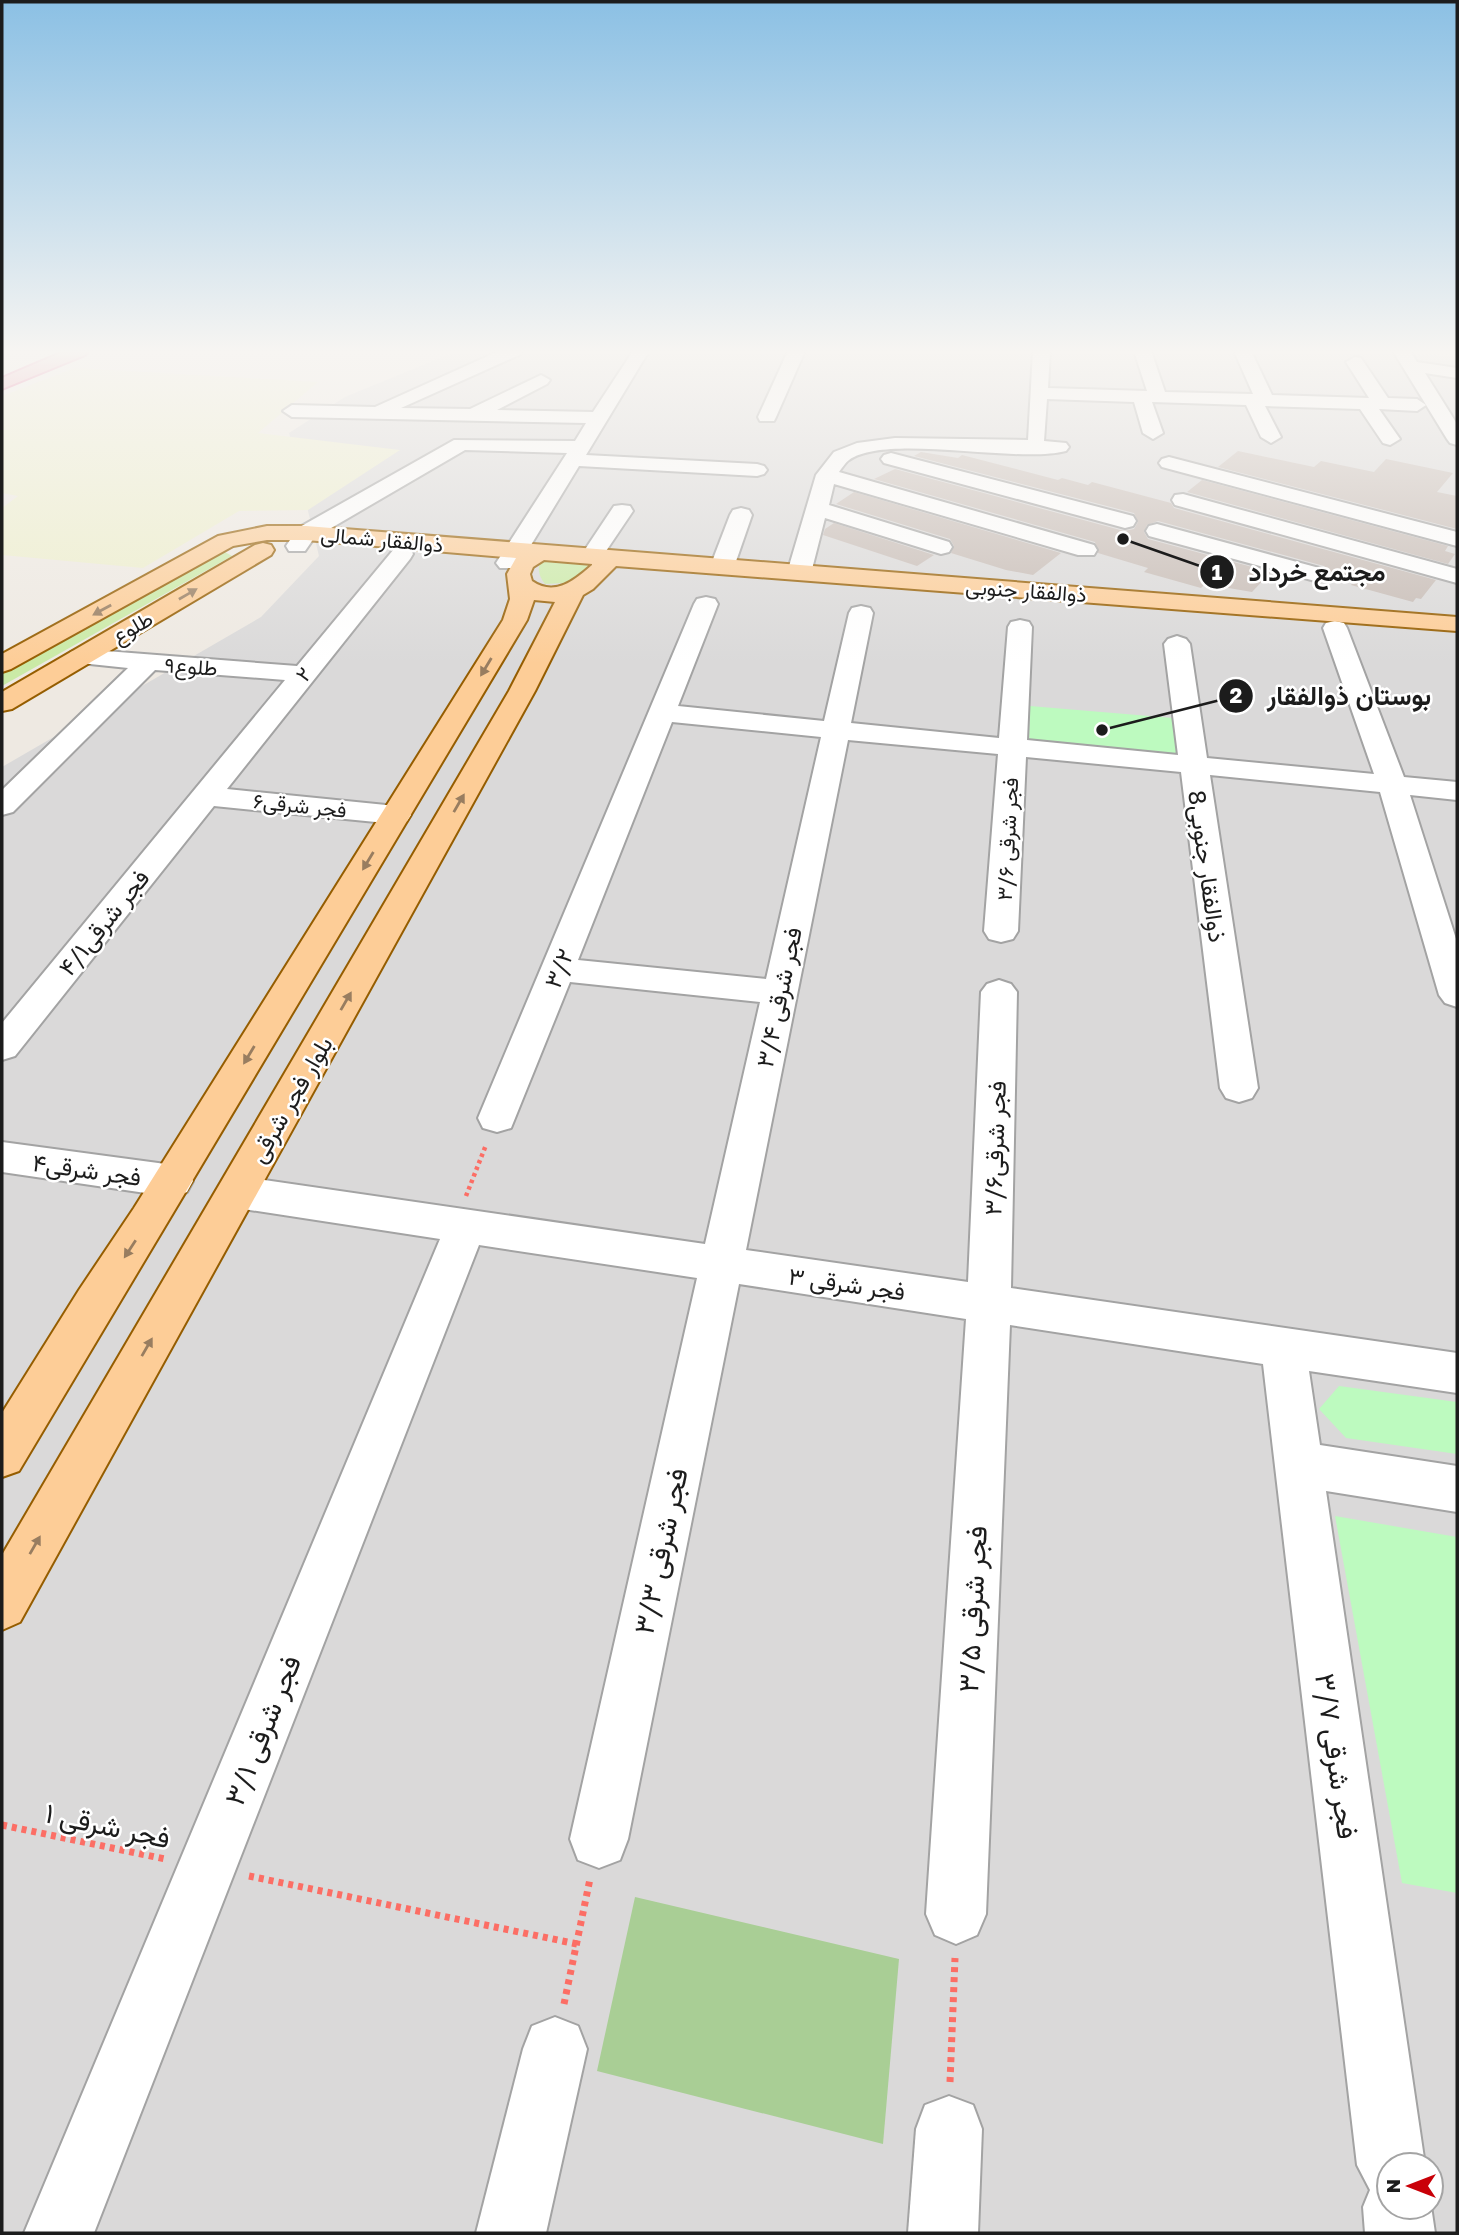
<svg xmlns="http://www.w3.org/2000/svg" width="1459" height="2235" viewBox="0 0 1459 2235" font-family="'Golos Text',Vazirmatn,sans-serif">
<rect width="100%" height="100%" fill="#eee9e2"/>
<!-- residential -->
<path fill="#dad9d9" fill-rule="evenodd" d="M457,351H1324L1457,356V2233H2V767L261,617L319,556L289,433L345,397ZM1389,2165H1431V2207H1389Z"/>
<!-- farmland -->
<polygon fill="#edeecc" points="75,368 318,382 258,433 400,450 308,510 239,511 143,568 2,555 2,508 18,496 2,493 2,396"/>
<!-- grass -->
<g fill="#caeaa6">
<polygon points="225,552 232,556 2,686 2,674 219,553"/>
<path d="M544,557L591,558L592,570L565,583L545,584C538,575 536,566 544,557Z"/>
</g>
<!-- forest -->
<polygon fill="#a9ce95" points="635,1897 899,1959 883,2144 597,2071"/>
<!-- park -->
<g fill="#bdfabf">
<polygon points="1030,706 1173,718 1177,757 1029,742"/>
<polygon points="1339,1386 1457,1402 1457,1454 1346,1438 1319,1409"/>
<polygon points="1335,1516 1457,1537 1457,1893 1402,1883"/>
</g>
<!-- building -->
<g fill="#c6bbb5">
<polygon points="1238,451 1314,467 1321,461 1374,472 1386,459 1453,473 1437,492 1457,496 1457,529 1218,467"/>
<polygon points="921,452 958,458 962,455 1058,480 1062,478 1088,485 1092,482 1171,503 1174,508 1436,580 1421,599 1416,598 1413,602 1351,585 1354,581 1332,576 1324,566 1158,521 1147,525 1144,532 1148,539 1271,572 1252,592 1205,584 1201,588 1144,572 1148,568 1098,553 1095,542 874,479 895,469 1124,531 1134,529 1138,522 1134,513 914,456"/>
<polygon points="1202,480 1448,546 1445,551 1455,554 1448,564 1187,492"/>
<polygon points="854,492 1061,553 1033,575 1006,570 951,553 954,546 950,539 836,504"/>
<polygon points="834,523 934,555 917,566 823,535 825,529"/>
</g>
<g fill="none" stroke-linecap="round" stroke-linejoin="round">
<defs>
<g id="minor">
<polygon points="499,351 522,351 519,355 401,408 470,409 541,375 550,380 547,384 497,410 593,412 633,351 649,351 586,455 757,464 764,466 767,470 764,474 757,476 579,466 520,563 516,568 500,568 496,563 567,453 465,450 314,538 305,551 289,551 286,546 298,528 454,440 575,441 586,423 292,417 283,411 292,405 375,407"/>
<polygon points="788,351 805,351 776,417 774,421 760,421 758,417"/>
<path d="M1033,351H1050L1048,388L1147,391L1134,351H1151L1165,392L1253,394L1234,351H1251L1272,395L1369,398L1346,362L1355,357L1361,358L1388,398L1417,399L1426,405L1417,411L1379,409L1400,439L1390,445L1383,443L1360,409L1265,406L1281,437L1271,443L1261,437L1246,405L1152,402L1163,433L1153,439L1143,433L1134,402L1047,399L1044,441L1066,443L1069,447L1066,451C1016,464 887,433 849,460C845,463 842,468 839,472L1094,545L1097,550L1094,555H1078L834,484L829,505L949,542L952,547L949,552L941,554L825,518L811,573L807,578H791L787,573L816,475L834,452L857,443L895,438L1028,440Z"/>
<polygon points="1393,351 1410,351 1417,362 1457,368 1457,378 1425,373 1457,424 1457,445 1450,443 1447,439"/>
<polygon points="891,453 1133,516 1136,521 1133,526 1125,528 884,463 881,459 884,455"/>
<polygon points="1169,457 1457,532 1457,546 1162,467 1159,463 1162,459"/>
<polygon points="1183,494 1457,569 1457,583 1175,505 1172,500 1175,495"/>
<polygon points="622,505 630,506 633,511 602,557 599,562 583,562 580,557 614,506"/>
<polygon points="741,508 749,510 752,515 734,567 730,572 714,572 710,567 730,515 733,510"/>
<polygon points="1157,524 1323,569 1327,574 1323,579 1315,581 1149,536 1146,531 1149,526"/>
<polygon points="402,547 410,549 413,554 410,559 227,789 396,806 407,809 411,815 407,821 396,824 214,806 15,1056 2,1060 2,1023 285,680 155,670 13,812 2,815 2,790 128,668 71,662 67,657 71,652 80,649 297,666 394,549"/>
<path d="M706,597L715,599L718,604L678,706L824,721L849,613L852,608L861,606L870,608L873,613L851,723L999,738L1008,627L1011,622L1020,620L1029,622L1032,627L1027,740L1178,755L1164,644L1168,639L1177,636L1186,639L1190,644L1207,758L1374,774L1323,628L1326,623L1335,621L1344,623L1347,628L1404,777L1457,782V800L1410,795L1457,942V1007L1445,1003L1439,995L1380,792L1210,775L1258,1088L1252,1098L1239,1102L1226,1098L1220,1088L1181,772L1026,757L1018,931L1013,939L1001,942L989,939L984,931L998,754L848,740L746,1250L968,1282L981,992L987,984L999,980L1011,984L1017,992L1011,1288L1457,1353V1393L1309,1371L1320,1445L1457,1466V1512L1326,1491L1425,2165H1389V2207L1431,2206L1435,2233H1365L1363,2207L1370,2190L1357,2165L1263,1364L1010,1325L986,1914L977,1935L956,1944L935,1935L926,1914L966,1319L739,1284L628,1839L620,1860L599,1868L578,1860L570,1839L697,1278L479,1245L94,2233H24L440,1239L237,1208L223,1203L217,1192L223,1181L237,1176L705,1244L760,1002L570,982L511,1128L497,1132L483,1128L478,1118L694,604L697,599ZM672,722L821,737L766,979L578,960Z"/>
<polygon points="2,1142 173,1165 187,1170 193,1181 187,1192 173,1197 2,1172"/>
<polygon points="555,2017 578,2026 587,2049 546,2233 476,2233 523,2049 532,2026"/>
<polygon points="949,2096 973,2105 982,2129 978,2233 908,2233 916,2129 925,2105"/>
</g>
<g id="major">
<path d="M267,526H306L1457,617V631L616,566L593,589L583,595L535,691L20,1622L2,1630V1555L509,691L555,602L534,600L527,620L19,1471L2,1477V1413L79,1290L134,1208L503,620L510,599L507,574L516,558L306,540H267L233,546L11,669L2,672V654L218,536ZM544,560L592,564V565C575,580 555,597 532,581L530,574L533,567Z"/>
<polygon points="263,543 271,545 274,550 271,555 12,709 2,711 2,692 255,545"/>
</g>
<polygon id="highway" points="65,351 88,351 85,355 2,389 2,378"/>
</defs>
<!-- minor casing -->
<use href="#minor" stroke="#a3a3a3" stroke-width="4"/>
<!-- major casing -->
<use href="#major" stroke="#955d00" stroke-width="4"/>
<!-- highway casing -->
<use href="#highway" stroke="#da2068" stroke-width="4"/>
<!-- path-far1 -->
<polyline stroke="#fc6e65" stroke-width="4.5" stroke-dasharray="3.5 3.5" stroke-linecap="butt" points="466,1196 486,1145"/>
<!-- path -->
<g stroke="#fc6e65" stroke-width="7" stroke-dasharray="5 5" stroke-linecap="butt">
<polyline points="2,1825 165,1859"/>
<polyline points="249,1876 577,1944"/>
<polyline points="564,2004 590,1879"/>
<polyline points="950,2082 955,1958"/>
</g>
<!-- minor -->
<use href="#minor" fill="#fff" fill-rule="evenodd"/>
<!-- major -->
<use href="#major" fill="#fdcd97" fill-rule="evenodd"/>
<!-- highway -->
<use href="#highway" fill="#e8879d" fill-rule="evenodd"/>
</g>
<!-- one-way arrows -->
<defs><path id="oneway-solid" d="M-6-.8H1V-3.2L6.5 0L1 3.2V.8H-6Z" transform="scale(1.75)"/></defs>
<g fill="#987d60">
<use href="#oneway-solid" transform="translate(188 594) rotate(-30)"/>
<use href="#oneway-solid" transform="translate(102 610) rotate(151)"/>
<use href="#oneway-solid" transform="translate(486 667) rotate(121)"/>
<use href="#oneway-solid" transform="translate(459 803) rotate(-60)"/>
<use href="#oneway-solid" transform="translate(368 861) rotate(121)"/>
<use href="#oneway-solid" transform="translate(346 1001) rotate(-60)"/>
<use href="#oneway-solid" transform="translate(249 1055) rotate(121)"/>
<use href="#oneway-solid" transform="translate(130 1249) rotate(123)"/>
<use href="#oneway-solid" transform="translate(147 1347) rotate(-60)"/>
<use href="#oneway-solid" transform="translate(35 1545) rotate(-60)"/>
</g>
<!-- sky -->
<linearGradient id="sky" x2="0" y2="1"><stop stop-color="#8bc0e4"/><stop offset="0.53" stop-color="#f7f5f2"/><stop offset="1" stop-color="#f7f5f2" stop-opacity="0"/></linearGradient>
<rect width="1459" height="664" fill="url(#sky)"/>
<g text-anchor="middle" dominant-baseline="central" stroke-width="5" stroke-linejoin="round" paint-order="stroke">
<!-- far-street labels -->
<g font-size="21" fill="#1c1c1c" stroke="#fff">
<text transform="translate(382 539) rotate(5)">ذوالفقار شمالی</text>
<text transform="translate(1026 590) rotate(4)">ذوالفقار جنوبی</text>
<text transform="translate(132 627) rotate(-30)">طلوع</text>
<text transform="translate(191 666) rotate(4)">طلوع۹</text>
<text transform="translate(303 674) rotate(-51)">۲</text>
<text transform="translate(300 805) rotate(6)">فجر شرقی۶</text>
<text transform="translate(1007 839) rotate(-87)">۳/۶ فجر شرقی</text>
</g>
<!-- street labels -->
<g font-size="24" fill="#1c1c1c" stroke="#fff">
<text transform="translate(1208 866) rotate(82)">8ذوالفقار جنوبی</text>
<text transform="translate(103 922) rotate(-51)">فجر شرقی۴/۱</text>
<text transform="translate(558 968) rotate(-68)">۳/۲</text>
<text transform="translate(778 997) rotate(-78)">۳/۴ فجر شرقی</text>
<text transform="translate(290 1099) rotate(-60)">بلوار فجر شرقی</text>
<text transform="translate(994 1148) rotate(-88)">فجر شرقی۳/۶</text>
<text transform="translate(87 1169) rotate(8)">فجر شرقی۴</text>
<text transform="translate(847 1283) rotate(8)">۳ فجر شرقی</text>
</g>
<!-- near-street labels -->
<g font-size="28" fill="#1c1c1c" stroke="#fff">
<text transform="translate(660 1551) rotate(-78)">۳/۳ فجر شرقی</text>
<text transform="translate(972 1609) rotate(-87)">۳/۵ فجر شرقی</text>
<text transform="translate(262 1730) rotate(-68)">۳/۱ فجر شرقی</text>
<text transform="translate(1337 1756) rotate(82)">۳/۷ فجر شرقی</text>
<text transform="translate(108 1825) rotate(12)">۱ فجر شرقی</text>
</g>
</g>
<!-- callouts -->
<path fill="none" stroke="#1c1c1c" stroke-width="2.5" d="M1123 539L1217 572M1102 730L1236 696"/>
<g fill="#1c1c1c" stroke="#fff" stroke-width="2.5">
<circle cx="1123" cy="539" r="7"/>
<circle cx="1102" cy="730" r="7"/>
<circle cx="1217" cy="572" r="18"/>
<circle cx="1236" cy="696" r="18"/>
</g>
<g font-size="21" text-anchor="middle" font-weight="bold" fill="#fff">
<text x="1217" y="580">1</text>
<text x="1236" y="703">2</text>
</g>
<g font-size="26" text-anchor="middle" font-weight="bold" fill="#1c1c1c" stroke="#fff" stroke-width="5" stroke-linejoin="round" paint-order="stroke">
<text x="1317" y="581">مجتمع خرداد</text>
<text x="1349" y="705">بوستان ذوالفقار</text>
</g>
<!-- border -->
<rect width="1459" height="2235" fill="none" stroke="#1c1c1c" stroke-width="7"/>
<!-- north arrow -->
<g transform="translate(1410 2186) rotate(270)"><circle r="33" fill="#ffffff" stroke="#a4a4a4" stroke-width="2"/>
<path d="M0-5L12 26L0 18L-12 26Z" fill="#c90008"/>
<text y="-10" font-size="19" font-weight="bold" text-anchor="middle" fill="#1c1c1c">N</text>
</g>
</svg>
